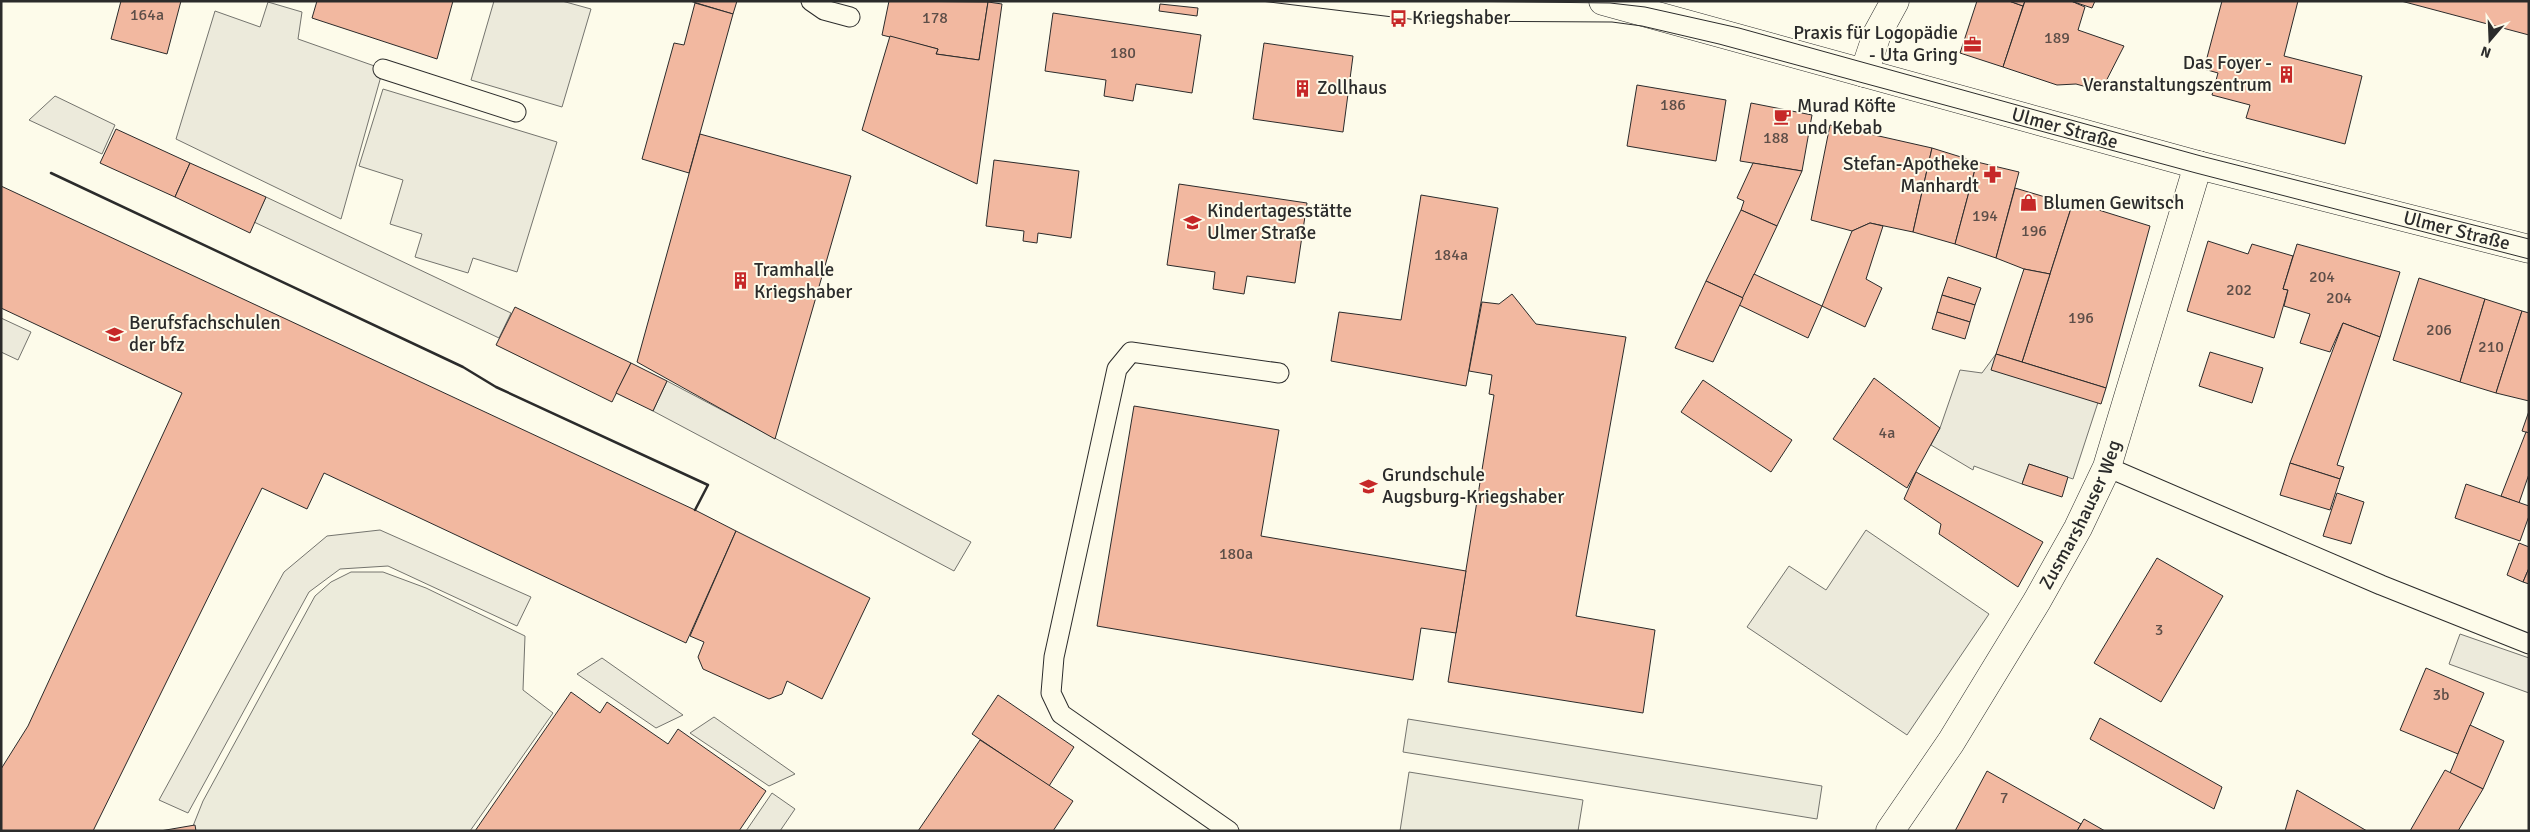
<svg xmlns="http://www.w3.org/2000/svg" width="2530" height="832" viewBox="0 0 2530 832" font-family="Signika,sans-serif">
<rect width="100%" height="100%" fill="#fdfbea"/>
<!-- green -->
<g fill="#ecebdb" stroke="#74746e">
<polygon points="351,572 383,572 426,588 525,636 523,690 553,713 470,831 191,831 203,801 315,596 331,582"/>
<polygon points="1408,719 1822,786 1817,819 1403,752"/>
<polygon points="1409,772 1583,800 1578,831 1400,831"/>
</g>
<!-- parking -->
<g fill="#eceadb" stroke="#74746e">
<polygon points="494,1 562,1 591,9 562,107 471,80"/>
<polygon points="268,2 302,12 298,39 383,69 341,219 176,139 215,11 260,27"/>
<polygon points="383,89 557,142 517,272 473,258 468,273 415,257 422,234 390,224 403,180 359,166"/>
<polygon points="55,96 115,125 102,154 29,120"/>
<polygon points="266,197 511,313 499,338 254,222"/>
<polygon points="1,318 31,332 18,360 1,352"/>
<polygon points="1996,354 2103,387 2073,479 2029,464 2022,484 1974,466 1973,470 1931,445 1940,428 1960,370 1982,373"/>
<polygon points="667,381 971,542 954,571 653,411"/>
<polygon points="380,530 531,597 517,626 388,566 340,569 309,592 188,813 159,800 284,572 327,536"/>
<polygon points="1866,530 1989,614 1907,735 1747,627 1789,566 1826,590"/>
<polygon points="2460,634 2529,658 2529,693 2449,664"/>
<polygon points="602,658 683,715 656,728 577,674"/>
<polygon points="714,717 795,774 769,786 690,733"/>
<polygon points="772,793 795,809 780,831 746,831"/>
</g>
<!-- building -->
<g fill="#f2b8a0" stroke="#2b2b2b">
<polygon points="121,1 181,1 167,54 111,39"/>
<polygon points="317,1 453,1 437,59 312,18"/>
<polygon points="690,1 737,1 733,14"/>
<polygon points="889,1 988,2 979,60 936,54 938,49 882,35"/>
<polygon points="1977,1 2009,1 2023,6 2003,67 1960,53"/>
<polygon points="2009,1 2025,1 2023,6"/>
<polygon points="2025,1 2071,1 2085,7 2078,30 2124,46 2101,91 2076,84 2057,85 2003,67"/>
<polygon points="2071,1 2095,1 2092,8"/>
<polygon points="2222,1 2298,1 2284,56 2362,76 2345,144 2246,118 2250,105 2212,95 2218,73 2204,69"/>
<polygon points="2401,1 2529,1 2529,35"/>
<polygon points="988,2 1002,4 977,184 862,130 890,36 938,49 936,54 979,60"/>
<polygon points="695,3 733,14 689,173 642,159 674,43 684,45"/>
<polygon points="1160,4 1198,8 1197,16 1159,11"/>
<polygon points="1053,13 1201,35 1192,93 1136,84 1133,101 1104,96 1106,80 1045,71"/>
<polygon points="1264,43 1353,56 1343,132 1253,119"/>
<polygon points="1637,85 1726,100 1716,161 1627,146"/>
<polygon points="1751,103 1812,115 1802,171 1740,161"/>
<polygon points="1830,125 1932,148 1913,232 1870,223 1852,231 1811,220"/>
<polygon points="116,129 190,163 175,197 100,163"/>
<polygon points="700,134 851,176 775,439 637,362"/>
<polygon points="1932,148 1977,162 1955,244 1913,232"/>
<polygon points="994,160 1079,171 1071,238 1038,233 1037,243 1023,241 1024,231 986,226"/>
<polygon points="1977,162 2019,172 1996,258 1955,244"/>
<polygon points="190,163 266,197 250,233 175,197"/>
<polygon points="1753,163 1802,171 1777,226 1741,210 1744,201 1737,198"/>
<polygon points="1179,184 1307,203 1295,283 1247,276 1244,294 1213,289 1215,272 1167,265"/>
<polygon points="1,186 695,510 736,531 686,643 324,473 307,509 262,488 93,831 1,831 1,769 28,726 182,393 1,308"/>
<polygon points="2015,188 2072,205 2050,274 2024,269 1996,258"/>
<polygon points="1421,195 1498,208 1466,386 1331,361 1339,312 1401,320"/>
<polygon points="2073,202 2150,226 2106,388 2022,362"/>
<polygon points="1741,210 1777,226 1743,298 1706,281"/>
<polygon points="1870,223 1883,226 1866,279 1882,288 1865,327 1822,306 1852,231"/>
<polygon points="2208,241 2248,254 2252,244 2293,256 2283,289 2288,290 2274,338 2187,311"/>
<polygon points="2297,244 2400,272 2380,337 2343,323 2330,352 2300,343 2310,314 2284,306 2288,290 2283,289"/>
<polygon points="2024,269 2050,274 2022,362 1996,354"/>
<polygon points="1754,274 1822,306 1808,338 1739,305"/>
<polygon points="1948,277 1981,288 1975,305 1942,295"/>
<polygon points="2419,278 2485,299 2460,382 2393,360"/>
<polygon points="1706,281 1743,298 1713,362 1675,348"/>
<polygon points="1512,294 1536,324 1626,337 1576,616 1655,630 1643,713 1448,682 1494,395 1489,394 1492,375 1469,371 1482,302 1499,304"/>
<polygon points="1942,295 1975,305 1970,322 1937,312"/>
<polygon points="2485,299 2522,311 2496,393 2460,382"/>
<polygon points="515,307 631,363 612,402 496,345"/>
<polygon points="2522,311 2529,313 2529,401 2496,393"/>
<polygon points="1937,312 1970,322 1965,339 1932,329"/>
<polygon points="2343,323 2380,337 2337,465 2344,467 2340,479 2290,463"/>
<polygon points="2210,352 2263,368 2252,403 2199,386"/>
<polygon points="1996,354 2106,388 2101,404 1991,370"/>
<polygon points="631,363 667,381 653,411 616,393"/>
<polygon points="1874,378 1940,428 1907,488 1833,439"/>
<polygon points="1703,380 1792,440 1771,472 1681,412"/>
<polygon points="1134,406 1279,430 1261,536 1466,571 1456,633 1421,628 1413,680 1097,626"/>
<polygon points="2529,411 2529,433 2522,431"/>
<polygon points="2526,432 2529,433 2529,474 2519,503 2501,496"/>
<polygon points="2290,463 2340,479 2330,510 2280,495"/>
<polygon points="2029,464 2068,477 2062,497 2022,484"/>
<polygon points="1916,472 2043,542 2018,587 1939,534 1941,524 1904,499"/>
<polygon points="2466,484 2529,506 2529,516 2520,541 2455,518"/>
<polygon points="2337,493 2364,502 2351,544 2323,536"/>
<polygon points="736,531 870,598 822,699 787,681 782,694 769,699 703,669 698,657 704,642 690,636"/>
<polygon points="2519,543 2529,547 2529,568 2523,582 2507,575"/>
<polygon points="2157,558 2223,596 2161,702 2094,663"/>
<polygon points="2529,568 2529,584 2523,582"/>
<polygon points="2426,668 2484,693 2458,754 2400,730"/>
<polygon points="571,692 600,713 607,702 668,744 678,729 766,791 739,831 475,831"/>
<polygon points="998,695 1074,747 1049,786 972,734"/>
<polygon points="2100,718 2222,787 2214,809 2090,739"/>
<polygon points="2470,725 2504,741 2483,789 2450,773"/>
<polygon points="980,740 1073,801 1053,831 918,831"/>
<polygon points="2445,770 2483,789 2458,831 2410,831"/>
<polygon points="1987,771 2081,824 2077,831 1955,831"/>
<polygon points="2297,790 2367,831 2285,831"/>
<polygon points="2084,819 2105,831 2077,831"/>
<polygon points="195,825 196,831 160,831"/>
</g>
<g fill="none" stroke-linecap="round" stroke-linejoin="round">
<defs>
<g id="lane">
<polyline points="811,1 824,10 850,17"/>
<polyline points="383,69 516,112"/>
<polyline points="2107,467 2381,585 2529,644"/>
<polyline points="1229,831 1061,714 1051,693 1054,657 1117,369 1131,352 1279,373"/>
</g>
<g id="street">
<polyline points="1864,73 1877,34 1895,1"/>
<path id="s1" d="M1890,831L1951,742L2037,601L2078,528L2107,467L2198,165"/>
</g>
<g id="secondary">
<path id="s2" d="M1603,1L2198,165L2529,249"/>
</g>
</defs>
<!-- lane casing -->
<use href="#lane" stroke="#2b2b2b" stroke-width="21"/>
<!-- street casing -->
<use href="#street" stroke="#2b2b2b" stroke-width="29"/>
<!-- secondary casing -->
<use href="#secondary" stroke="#2b2b2b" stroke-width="29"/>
<!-- lane -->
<use href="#lane" stroke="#fdfbea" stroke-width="19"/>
<!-- street -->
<use href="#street" stroke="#fdfbea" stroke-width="28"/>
<!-- secondary -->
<use href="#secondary" stroke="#fdfbea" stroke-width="28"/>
<!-- tram -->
<g stroke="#2b2b2b" stroke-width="1">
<polyline points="1261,1 1426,21 1612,22 1642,26 1719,44 2196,173 2529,259"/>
<polyline points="1450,1 1610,3 1645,7 1739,28 2201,156 2529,239"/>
</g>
<!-- wall -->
<polyline stroke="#2b2b2b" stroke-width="2.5" points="51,173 463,367 496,387 708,485 695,510"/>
</g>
<!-- icons -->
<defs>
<symbol id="bus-bare" viewBox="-9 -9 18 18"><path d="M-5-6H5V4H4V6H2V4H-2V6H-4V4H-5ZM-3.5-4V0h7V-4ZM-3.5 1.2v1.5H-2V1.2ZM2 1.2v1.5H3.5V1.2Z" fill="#c62828" stroke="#fdfbea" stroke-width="2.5" paint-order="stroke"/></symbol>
<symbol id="office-bare" viewBox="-9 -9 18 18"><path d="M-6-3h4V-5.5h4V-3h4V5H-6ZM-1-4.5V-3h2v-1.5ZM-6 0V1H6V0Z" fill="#c62828" stroke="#fdfbea" stroke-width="2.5" paint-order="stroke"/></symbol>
<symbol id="building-bare" viewBox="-9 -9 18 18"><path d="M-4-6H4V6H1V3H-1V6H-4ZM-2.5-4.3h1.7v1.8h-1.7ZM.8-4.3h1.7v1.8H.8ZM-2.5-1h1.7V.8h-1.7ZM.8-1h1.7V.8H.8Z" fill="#c62828" stroke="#fdfbea" stroke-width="2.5" paint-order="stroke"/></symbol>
<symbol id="cafe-bare" viewBox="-9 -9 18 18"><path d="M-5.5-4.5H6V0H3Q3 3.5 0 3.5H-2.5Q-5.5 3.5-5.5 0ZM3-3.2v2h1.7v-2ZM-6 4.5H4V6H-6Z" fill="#c62828" stroke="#fdfbea" stroke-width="2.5" paint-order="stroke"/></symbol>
<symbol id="pharmacy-bare" viewBox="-9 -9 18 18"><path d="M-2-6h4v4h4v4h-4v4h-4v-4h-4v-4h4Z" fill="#c62828" stroke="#fdfbea" stroke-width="2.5" paint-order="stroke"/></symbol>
<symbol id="shop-bare" viewBox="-9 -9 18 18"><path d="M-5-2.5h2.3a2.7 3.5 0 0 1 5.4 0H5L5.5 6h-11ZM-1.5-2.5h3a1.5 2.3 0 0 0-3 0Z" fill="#c62828" stroke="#fdfbea" stroke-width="2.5" paint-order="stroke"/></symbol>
<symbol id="school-bare" viewBox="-9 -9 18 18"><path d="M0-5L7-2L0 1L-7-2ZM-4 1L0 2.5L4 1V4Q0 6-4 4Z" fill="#c62828" stroke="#fdfbea" stroke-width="2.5" paint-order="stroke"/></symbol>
</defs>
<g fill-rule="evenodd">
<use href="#bus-bare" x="1386" y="6" width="25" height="25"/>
<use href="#office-bare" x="1960" y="32" width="25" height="25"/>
<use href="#building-bare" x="2274" y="62" width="25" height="25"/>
<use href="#building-bare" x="1290" y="76" width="25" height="25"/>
<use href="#cafe-bare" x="1770" y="104" width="25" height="25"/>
<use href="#pharmacy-bare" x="1980" y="162" width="25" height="25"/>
<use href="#shop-bare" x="2016" y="190" width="25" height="25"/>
<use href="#school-bare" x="1180" y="210" width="25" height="25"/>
<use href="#building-bare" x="728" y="268" width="25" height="25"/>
<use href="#school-bare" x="102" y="322" width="25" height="25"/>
<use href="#school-bare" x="1356" y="474" width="25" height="25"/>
</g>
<g text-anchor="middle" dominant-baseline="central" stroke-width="4" stroke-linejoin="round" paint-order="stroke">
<!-- number labels -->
<g font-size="16" fill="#5d4e48">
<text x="147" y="15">164a</text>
<text x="935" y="18">178</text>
<text x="2057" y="38">189</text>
<text x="1123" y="53">180</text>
<text x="1673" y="105">186</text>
<text x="1776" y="138">188</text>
<text x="1985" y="216">194</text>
<text x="2034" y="231">196</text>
<text x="1451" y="255">184a</text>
<text x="2322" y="277">204</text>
<text x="2239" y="290">202</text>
<text x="2339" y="298">204</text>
<text x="2081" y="318">196</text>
<text x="2439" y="330">206</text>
<text x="2491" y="347">210</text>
<text x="1887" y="433">4a</text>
<text x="1236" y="554">180a</text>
<text x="2159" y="630">3</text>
<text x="2441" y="695">3b</text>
<text x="2004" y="798">7</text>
</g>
<!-- poi labels -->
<g font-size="19" fill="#2b2b2b" stroke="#fdfbea" text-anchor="start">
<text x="1412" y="18">Kriegshaber</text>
<text x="1958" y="33" text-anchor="end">Praxis für Logopädie<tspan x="1958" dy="22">- Uta Gring</tspan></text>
<text x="2272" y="63" text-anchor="end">Das Foyer -<tspan x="2272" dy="22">Veranstaltungszentrum</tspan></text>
<text x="1317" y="88">Zollhaus</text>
<text x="1797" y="106">Murad Köfte<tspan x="1797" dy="22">und Kebab</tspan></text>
<text x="1979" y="164" text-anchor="end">Stefan-Apotheke<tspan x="1979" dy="22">Manhardt</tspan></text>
<text x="2043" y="203">Blumen Gewitsch</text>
<text x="1207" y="211">Kindertagesstätte<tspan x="1207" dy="22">Ulmer Straße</tspan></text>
<text x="754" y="270">Tramhalle<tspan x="754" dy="22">Kriegshaber</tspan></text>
<text x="129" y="323">Berufsfachschulen<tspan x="129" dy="22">der bfz</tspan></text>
<text x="1382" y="475">Grundschule<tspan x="1382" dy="22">Augsburg-Kriegshaber</tspan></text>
</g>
<!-- street labels -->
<g font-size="19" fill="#2b2b2b" stroke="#fdfbea">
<text stroke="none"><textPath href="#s2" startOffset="479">Ulmer Straße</textPath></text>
<text stroke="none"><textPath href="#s2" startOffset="884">Ulmer Straße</textPath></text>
<text stroke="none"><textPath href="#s1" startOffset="370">Zusmarshauser Weg</textPath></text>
</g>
</g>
<!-- border -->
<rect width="2530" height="832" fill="none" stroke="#2b2b2b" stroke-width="5"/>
<!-- north arrow -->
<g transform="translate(2490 40) rotate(199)" stroke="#fdfbea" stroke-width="4" paint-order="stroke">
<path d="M0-4L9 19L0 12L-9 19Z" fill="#2b2b2b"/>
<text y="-8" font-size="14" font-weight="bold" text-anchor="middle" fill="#2b2b2b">N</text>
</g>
</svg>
